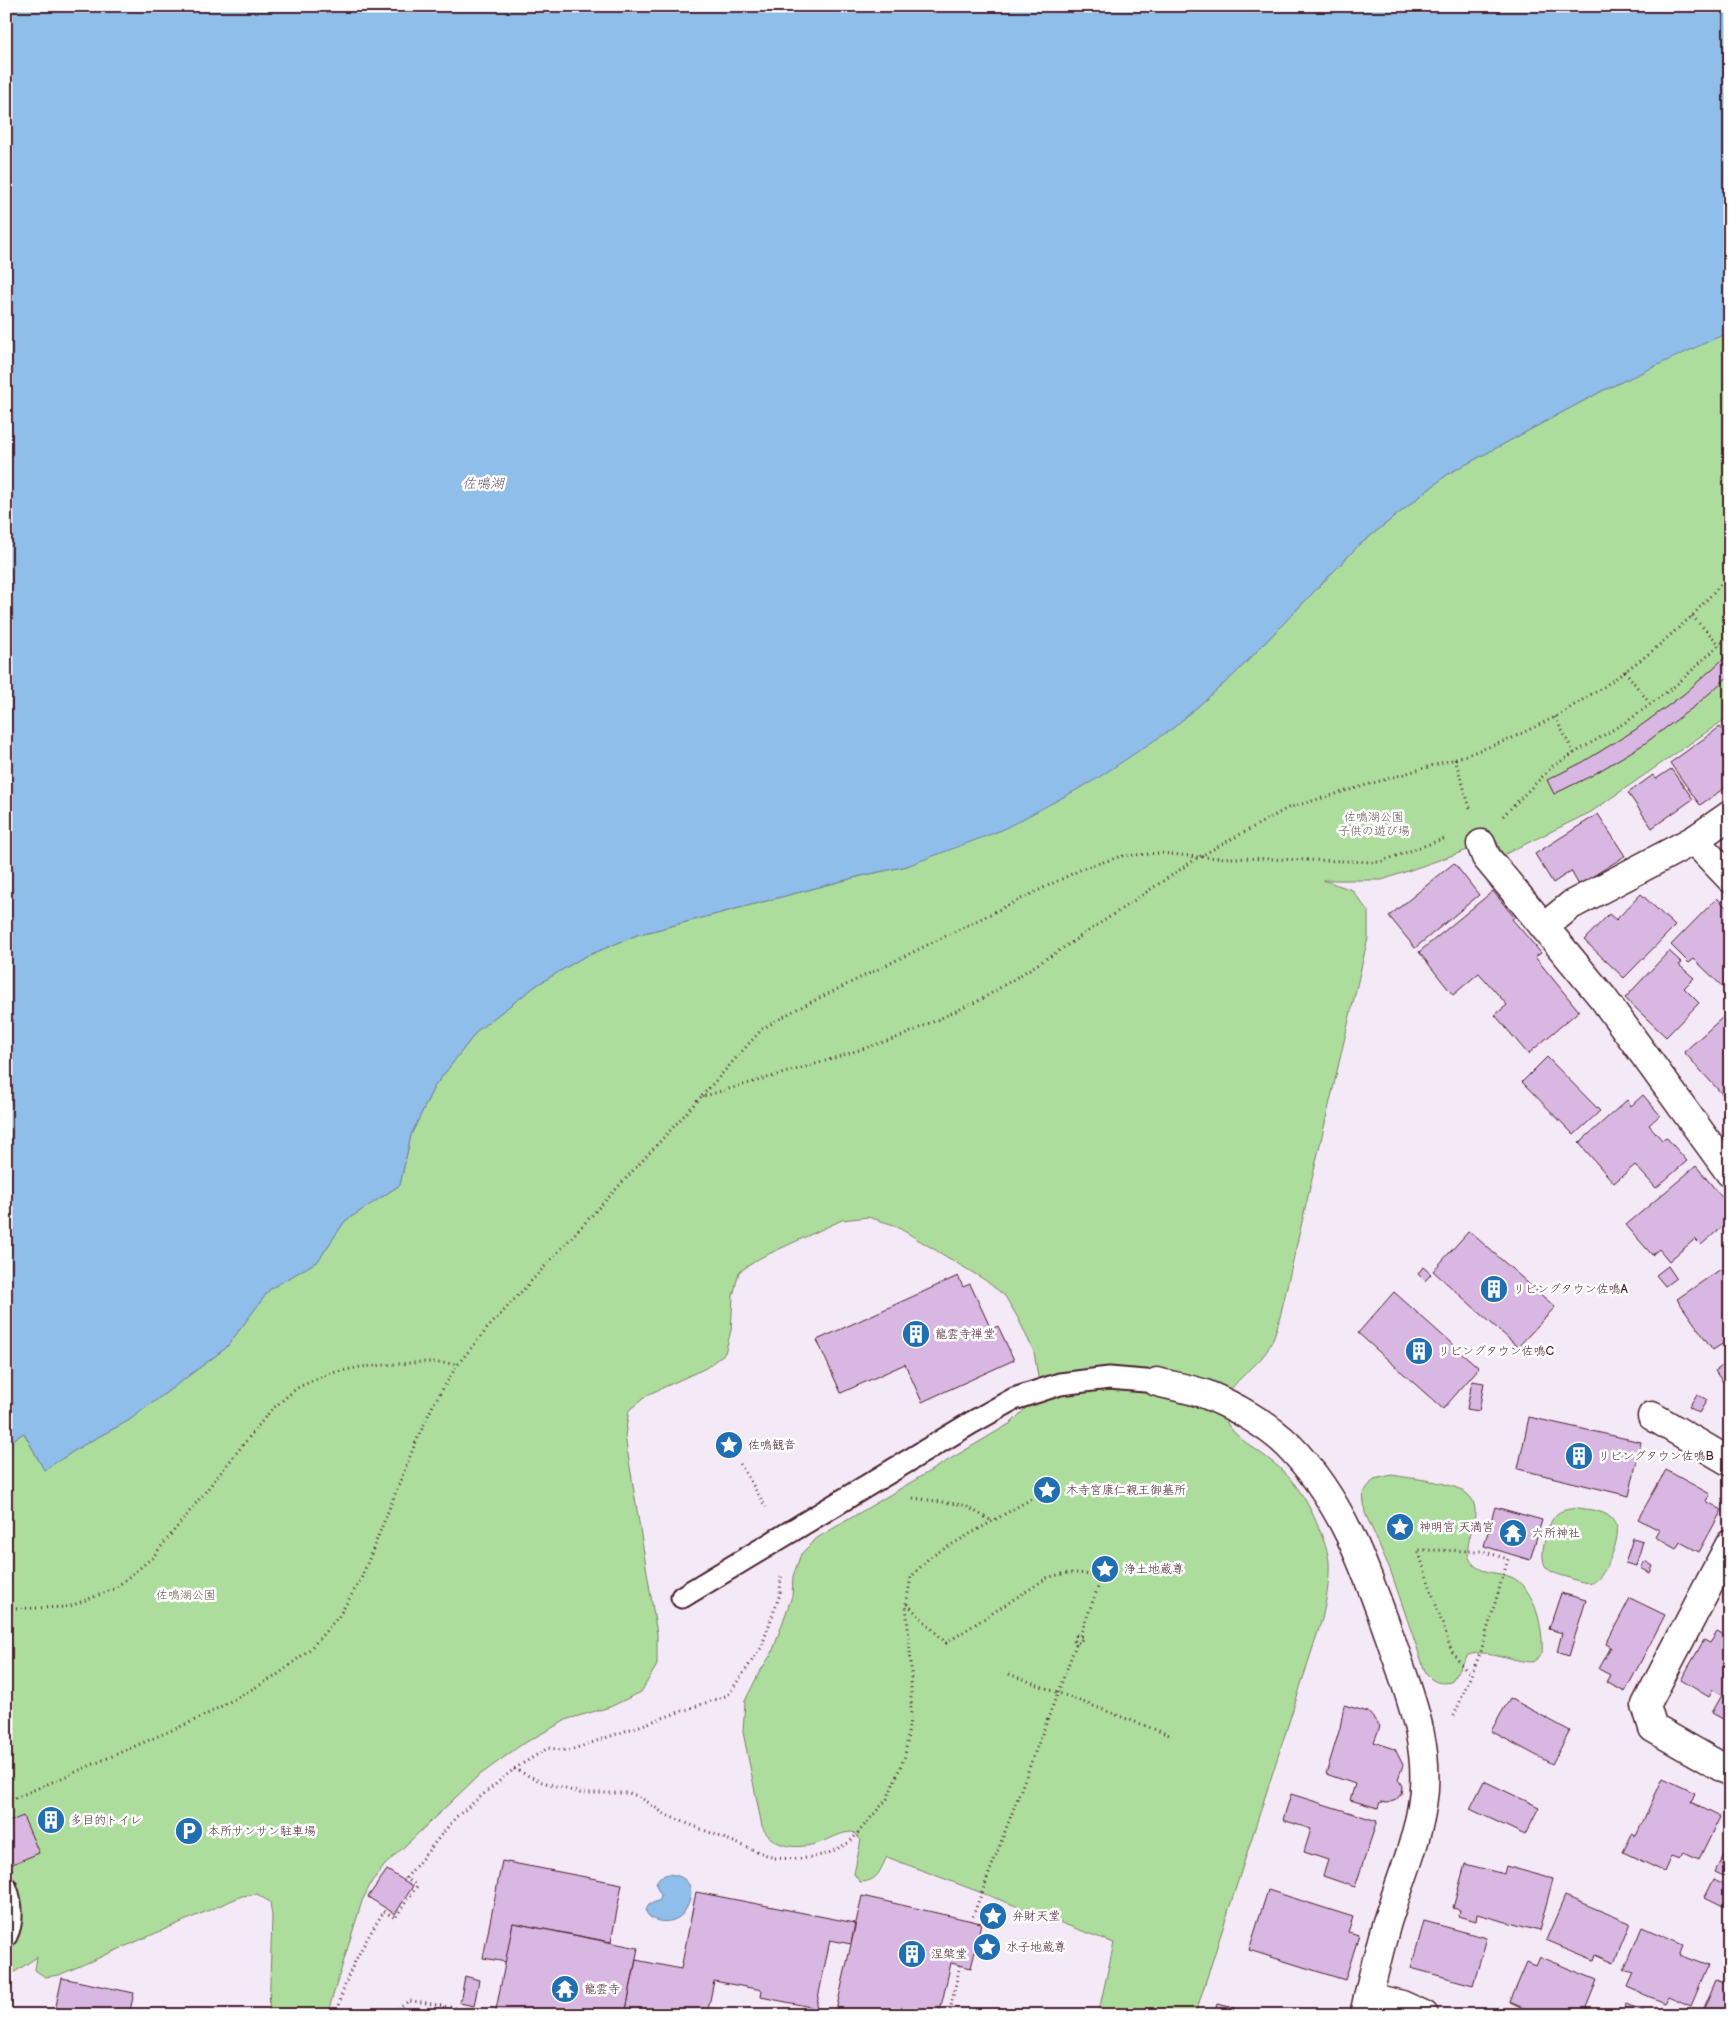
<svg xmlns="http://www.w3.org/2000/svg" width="1736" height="2021" viewBox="0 0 1736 2021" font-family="'Balsamiq Sans','Klee One',sans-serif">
<rect width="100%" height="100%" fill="#f4e9f7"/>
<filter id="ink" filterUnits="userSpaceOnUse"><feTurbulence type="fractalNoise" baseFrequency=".02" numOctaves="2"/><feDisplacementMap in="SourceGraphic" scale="10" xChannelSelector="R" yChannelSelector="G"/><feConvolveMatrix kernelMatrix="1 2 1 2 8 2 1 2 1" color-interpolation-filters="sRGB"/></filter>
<g filter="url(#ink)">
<!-- green -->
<g fill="#addd9d" stroke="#7c7e64">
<path d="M1730,333V713L1724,720L1591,812L1503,855L1496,840L1382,880H1323L1352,890L1368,911V938L1279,1321C1276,1330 1273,1341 1268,1349C1257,1368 1231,1380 1225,1402C1216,1430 1254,1446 1271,1461C1282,1469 1295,1483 1302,1495C1311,1508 1328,1546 1329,1562C1330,1581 1326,1601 1322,1619L1195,2015H1098L1114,1943L887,1857C879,1871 879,1881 860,1882L854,1874L861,1840L853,1832C841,1832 835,1837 824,1841C802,1850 772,1850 762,1826L743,1732L745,1701L759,1673L772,1653L792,1596L793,1576L801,1554L817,1538L1011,1423L1030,1404L1038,1377L1034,1352L1018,1318L1005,1296L985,1280L894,1225L868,1217L842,1220L760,1258L739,1272L733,1296L731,1330L725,1353L706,1368L649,1394L629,1410L625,1436L657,1634V1665L641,1692L610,1707L568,1719L521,1745L477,1777L385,1865L372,1881L362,1901L327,2015H269L272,1916L270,1902L257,1894L242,1896L59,1975L45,1977L35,1970L37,1957L6,1978V1444L24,1433L44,1470L85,1444L128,1421L226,1348L270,1289L318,1261L345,1221L400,1185L411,1135L434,1087L478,1030L537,985L582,958L637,935L861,876L907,866L1173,728L1234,675L1358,546L1448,474L1602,391L1716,337Z"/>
<path d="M1392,1475C1413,1479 1450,1481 1466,1493C1491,1512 1454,1547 1474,1565C1484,1574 1499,1572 1511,1577C1535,1587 1544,1630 1542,1654L1533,1662C1511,1662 1490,1648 1468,1655L1451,1682C1440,1684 1434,1683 1426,1674L1390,1569L1365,1513L1363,1493L1374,1479Z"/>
<path d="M1579,1508C1589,1510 1603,1510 1611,1518C1613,1520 1617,1526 1617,1528C1620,1539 1605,1579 1593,1582C1585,1584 1575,1580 1567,1577C1560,1575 1551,1573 1546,1567C1538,1557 1547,1522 1557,1514C1563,1509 1571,1509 1579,1508Z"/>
</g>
<!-- water -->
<g fill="#8ebee9" stroke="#737e9d">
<polygon points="6,6 1730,6 1730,333 1716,338 1602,391 1448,474 1358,546 1234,675 1173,728 1095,780 1002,830 907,866 861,876 637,935 582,958 537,985 478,1030 434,1087 411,1135 400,1185 345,1221 318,1261 270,1289 226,1348 128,1421 85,1444 44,1470 24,1433 6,1444"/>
<path d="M668,1874C677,1875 686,1877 690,1887C692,1894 690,1901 687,1907C676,1933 636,1919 649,1905C652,1903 656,1902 660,1900L661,1895L657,1888L656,1882L660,1877Z"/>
</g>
<!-- building -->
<g fill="#d9b7e3" stroke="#4a1f2b">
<polygon points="1730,653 1730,675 1695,706 1644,744 1591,776 1554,794 1547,780 1583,762 1635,730 1684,694"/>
<polygon points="1720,727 1730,741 1730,784 1700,805 1670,763"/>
<polygon points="1671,769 1693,799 1652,828 1628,793 1653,775 1656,779"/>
<polygon points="1598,814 1625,856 1579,885 1571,871 1553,883 1535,854"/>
<polygon points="1454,863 1479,895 1415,948 1389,916"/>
<polygon points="1493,891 1514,917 1512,919 1541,953 1535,957 1579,1011 1528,1054 1495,1015 1507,1005 1479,973 1453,995 1419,952"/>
<polygon points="1641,894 1675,926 1624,978 1584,940 1609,914 1616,920"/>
<polygon points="1717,898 1730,911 1729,993 1694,959 1689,963 1671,945"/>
<polygon points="1669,951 1682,963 1679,965 1694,978 1684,988 1699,1003 1666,1037 1625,998"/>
<polygon points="1723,1017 1730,1024 1730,1103 1684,1052"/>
<polygon points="1547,1057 1600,1111 1574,1135 1522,1082"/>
<polygon points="1643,1095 1660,1115 1649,1125 1662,1140 1666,1137 1687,1161 1656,1188 1635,1165 1614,1183 1579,1143 1627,1100 1631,1106"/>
<polygon points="1696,1166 1730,1207 1730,1220 1701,1245 1695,1239 1669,1261 1659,1249 1652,1255 1626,1225"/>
<polygon points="1469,1231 1555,1307 1518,1347 1433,1271"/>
<polygon points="1668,1266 1676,1278 1665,1286 1656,1275"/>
<polygon points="1423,1267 1431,1274 1425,1281 1418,1274"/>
<polygon points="1721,1269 1730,1281 1730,1339 1713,1350 1677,1299"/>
<polygon points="958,1276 963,1287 970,1284 991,1329 998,1326 1014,1360 922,1402 905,1364 841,1393 817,1340"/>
<polygon points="1394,1292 1479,1368 1443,1409 1358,1333"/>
<polygon points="1730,1361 1730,1392 1715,1371"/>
<polygon points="1472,1381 1484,1383 1479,1411 1467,1409"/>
<polygon points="1697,1394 1707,1400 1699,1413 1689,1407"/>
<polygon points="1529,1417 1641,1442 1629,1496 1518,1469"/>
<polygon points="1666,1470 1710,1494 1706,1501 1722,1510 1699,1552 1680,1542 1676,1549 1655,1537 1659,1530 1638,1519"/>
<polygon points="1495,1507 1542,1520 1530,1560 1484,1546"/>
<polygon points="1397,1514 1401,1520 1405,1516 1412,1525 1409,1528 1411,1530 1400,1539 1398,1536 1395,1538 1388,1529 1393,1525 1389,1519"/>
<polygon points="1633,1538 1643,1541 1636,1566 1625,1563"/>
<polygon points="1645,1561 1653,1566 1650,1573 1641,1568"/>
<polygon points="1561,1593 1586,1600 1569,1656 1557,1652 1562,1633 1549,1629"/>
<polygon points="1630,1598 1665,1615 1625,1692 1606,1682 1610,1675 1599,1669 1611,1647 1606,1644"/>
<polygon points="1717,1632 1730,1639 1730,1723 1712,1713 1722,1695 1713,1690 1709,1697 1681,1680 1704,1640 1710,1643"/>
<polygon points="1510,1698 1570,1731 1552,1764 1491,1731"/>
<polygon points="1344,1705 1368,1712 1380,1726 1374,1742 1395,1749 1403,1765 1398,1779 1402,1786 1401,1794 1396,1800 1388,1803 1380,1802 1378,1808 1350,1800 1355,1784 1326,1774 1340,1728"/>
<polygon points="1663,1778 1695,1793 1691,1802 1720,1817 1699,1860 1684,1853 1680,1859 1672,1856 1665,1872 1623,1852 1632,1834 1636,1836"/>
<polygon points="1484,1781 1539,1807 1525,1835 1470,1809"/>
<polygon points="1291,1794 1377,1821 1355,1887 1323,1876 1328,1860 1304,1852 1311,1829 1283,1820"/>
<polygon points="55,1808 63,1825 46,1831 39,1815"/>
<polygon points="23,1816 39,1853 10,1865 6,1856 6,1823"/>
<polygon points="1730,1842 1730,1879 1715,1872"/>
<polygon points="502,1861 622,1884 611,1942 513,1923 506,1962 483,1958"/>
<polygon points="1465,1864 1504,1874 1506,1866 1553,1879 1539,1931 1477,1914 1476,1921 1459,1916 1460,1910 1453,1908"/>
<polygon points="387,1870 413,1886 395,1914 368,1897"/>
<polygon points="1714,1879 1730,1887 1730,1892 1723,1906 1705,1897"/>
<polygon points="1268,1890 1353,1917 1348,1932 1359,1935 1345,1980 1249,1950"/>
<polygon points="696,1892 855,1923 851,1944 830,1940 816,2008 761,1997 762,1990 714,1981 707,2015 625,2015 636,1960 681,1969"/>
<polygon points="862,1896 981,1923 971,1968 951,1963 939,2015 835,2015"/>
<polygon points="1565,1896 1630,1923 1614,1962 1596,1954 1594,1960 1546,1940"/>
<polygon points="1424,1921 1487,1938 1473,1985 1411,1968"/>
<polygon points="513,1923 638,1948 625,2015 495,2015"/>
<polygon points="1642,1927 1683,1945 1679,1955 1708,1966 1691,2006 1668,1996 1664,2003 1627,1987 1633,1973 1624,1970"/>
<polygon points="1540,1957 1597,1980 1583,2015 1538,2015 1510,2002 1527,1962 1536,1966"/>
<polygon points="465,1976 479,1980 474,2006 460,2003"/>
<polygon points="62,1978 134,1993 129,2015 54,2015"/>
<polygon points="1716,1980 1730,1985 1730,2015 1701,2015"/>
<polygon points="1217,2004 1265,2015 1214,2015"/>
<polygon points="1626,2004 1653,2015 1621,2015"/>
</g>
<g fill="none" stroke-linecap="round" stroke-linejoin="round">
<defs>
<g id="service">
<polyline points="682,1597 971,1423 1014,1399 1060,1384 1109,1378 1157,1382"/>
<path d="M6,1888C12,1904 14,1920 6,1936"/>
</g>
<g id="minor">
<polyline points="1694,840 1730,878"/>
<polyline points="1481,844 1486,857 1603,998 1730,1173"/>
<polyline points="1544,927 1571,905 1694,840 1730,815"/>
<path d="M1157,1382C1173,1386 1190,1389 1205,1394C1233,1405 1268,1425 1289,1446C1343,1501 1367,1572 1392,1643C1410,1696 1432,1749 1422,1806C1416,1845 1399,1884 1387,1922C1378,1953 1371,1984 1364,2015"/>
<polyline points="1652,1416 1730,1462"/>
<polyline points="1730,1544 1646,1705 1653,1728 1730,1772"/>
<polyline points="1368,1997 1402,2005 1424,2015"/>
</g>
</defs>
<!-- service casing -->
<use href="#service" stroke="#4a1f2b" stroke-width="25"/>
<!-- minor casing -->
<use href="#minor" stroke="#4a1f2b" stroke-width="31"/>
<!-- path -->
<g stroke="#4a1f2b" stroke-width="3" stroke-dasharray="1 4" stroke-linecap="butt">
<polyline points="1692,616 1720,645"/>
<polyline points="1625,671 1650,704"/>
<polyline points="1555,717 1574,753"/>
<polyline points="1455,759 1471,811"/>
<polyline points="1503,816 1553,766 1629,720 1676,685 1730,635"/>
<polyline points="702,1096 762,1029 795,1010 1084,868 1122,856 1160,853 1199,857 1379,862 1446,838"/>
<polyline points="740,1464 766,1507"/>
<polyline points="913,1498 964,1505 992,1521"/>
<path d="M907,1604L946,1643L1047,1578C1069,1571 1080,1571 1101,1579L1080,1636"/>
<polyline points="6,1609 68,1607 114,1589 152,1558 271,1410 297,1388 327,1374 360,1367 423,1362 458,1364"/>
<polygon points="1076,1635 1083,1637 1080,1643 1074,1641"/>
<polyline points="1009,1674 1172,1736"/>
<polyline points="1454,1716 1481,1651 1508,1559 1482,1551 1418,1550 1451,1650 1463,1667 1471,1674"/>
<polyline points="514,1769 542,1782 580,1793 629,1793 640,1797 666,1815 774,1858 801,1859 827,1854 850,1842 887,1799 905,1756 911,1712 911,1663 906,1604 911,1577 930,1557 1031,1499"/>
<polyline points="6,1802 200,1718 276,1676 310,1649 339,1616 361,1579 415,1444 434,1403 458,1364 487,1329 701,1097 819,1063 902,1036 982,999 1057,952 1199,857 1288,808 1455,759 1508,740 1555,717 1605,686 1650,653 1692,616 1730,574"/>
<polyline points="971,1921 1077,1642"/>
<path d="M338,2015C341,1980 366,1940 384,1911L395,1918L417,1886L406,1878L456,1817L514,1769L548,1748L568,1751L728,1695L761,1648L780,1594L781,1576"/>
<polyline points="390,2015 409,2001 421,2002 476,2012 476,2015"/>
<polyline points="949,2015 960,1965"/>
</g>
<!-- service -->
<use href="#service" stroke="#fff" stroke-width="21"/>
<!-- minor -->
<use href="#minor" stroke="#fff" stroke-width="28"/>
</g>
</g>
<!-- icons -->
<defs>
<symbol id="building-disc" viewBox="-11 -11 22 22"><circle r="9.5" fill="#1f6fb2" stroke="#fff"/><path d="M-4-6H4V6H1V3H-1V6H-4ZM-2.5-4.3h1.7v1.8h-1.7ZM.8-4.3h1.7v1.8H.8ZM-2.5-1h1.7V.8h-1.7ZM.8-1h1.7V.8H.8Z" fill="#fff"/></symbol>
<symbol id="sight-disc" viewBox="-11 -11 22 22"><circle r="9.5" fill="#1f6fb2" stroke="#fff"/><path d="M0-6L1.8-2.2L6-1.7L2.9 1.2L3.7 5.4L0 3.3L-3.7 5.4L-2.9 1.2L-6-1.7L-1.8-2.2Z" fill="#fff"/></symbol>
<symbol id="temple-disc" viewBox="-11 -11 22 22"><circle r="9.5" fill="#1f6fb2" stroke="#fff"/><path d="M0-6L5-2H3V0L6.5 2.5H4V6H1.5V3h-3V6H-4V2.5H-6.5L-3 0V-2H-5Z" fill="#fff"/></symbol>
<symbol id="parking-disc" viewBox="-11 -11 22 22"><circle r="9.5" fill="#1f6fb2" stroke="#fff"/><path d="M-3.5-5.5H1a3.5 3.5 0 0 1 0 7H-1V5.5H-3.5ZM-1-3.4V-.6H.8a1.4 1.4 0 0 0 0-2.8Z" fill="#fff"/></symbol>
</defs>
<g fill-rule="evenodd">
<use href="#building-disc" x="1478" y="1273" width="32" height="32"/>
<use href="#building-disc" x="900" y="1318" width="32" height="32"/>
<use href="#building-disc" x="1403" y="1335" width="32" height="32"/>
<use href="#sight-disc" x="713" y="1429" width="32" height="32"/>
<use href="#building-disc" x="1563" y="1440" width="32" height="32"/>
<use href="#sight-disc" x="1031" y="1474" width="32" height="32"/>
<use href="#sight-disc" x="1384" y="1511" width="32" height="32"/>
<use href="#temple-disc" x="1497" y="1517" width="32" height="32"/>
<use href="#sight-disc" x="1089" y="1553" width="32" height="32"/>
<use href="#building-disc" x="35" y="1804" width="32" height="32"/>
<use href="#parking-disc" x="173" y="1815" width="32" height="32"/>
<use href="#sight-disc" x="977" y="1900" width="32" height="32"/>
<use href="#sight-disc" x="971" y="1931" width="32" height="32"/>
<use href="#building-disc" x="896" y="1938" width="32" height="32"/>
<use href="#temple-disc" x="549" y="1973" width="32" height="32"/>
</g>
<g text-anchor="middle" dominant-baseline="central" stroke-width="5" stroke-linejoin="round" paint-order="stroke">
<!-- park labels -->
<g font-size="12" fill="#68584d" stroke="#fff">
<text x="1374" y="817">佐鳴湖公園<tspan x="1374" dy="14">子供の遊び場</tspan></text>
<text x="186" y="1595">佐鳴湖公園</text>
</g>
<!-- poi labels -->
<g font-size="12" fill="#4a1f2b" stroke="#fff" text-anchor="start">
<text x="1513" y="1289">リビングタウン佐鳴A</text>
<text x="935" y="1334">龍雲寺禅堂</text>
<text x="1438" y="1351">リビングタウン佐鳴C</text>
<text x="748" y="1445">佐鳴観音</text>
<text x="1598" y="1456">リビングタウン佐鳴B</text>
<text x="1066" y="1490">木寺宮康仁親王御墓所</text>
<text x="1419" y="1527">神明宮 天満宮</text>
<text x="1532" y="1533">六所神社</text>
<text x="1124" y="1569">浄土地蔵尊</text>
<text x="70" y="1820">多目的トイレ</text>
<text x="208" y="1831">本所サンサン駐車場</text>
<text x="1012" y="1916">弁財天堂</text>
<text x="1006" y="1947">水子地蔵尊</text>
<text x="931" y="1954">涅槃堂</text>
<text x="584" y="1989">龍雲寺</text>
</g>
<!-- water labels -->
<g font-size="14" font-style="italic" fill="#62576e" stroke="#fff">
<text x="483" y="483">佐鳴湖</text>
</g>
</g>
<!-- margin -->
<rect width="1736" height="2021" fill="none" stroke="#fff" stroke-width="25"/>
<rect x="12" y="12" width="1711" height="1996" fill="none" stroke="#4a1f2b" stroke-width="2" filter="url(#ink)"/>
</svg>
